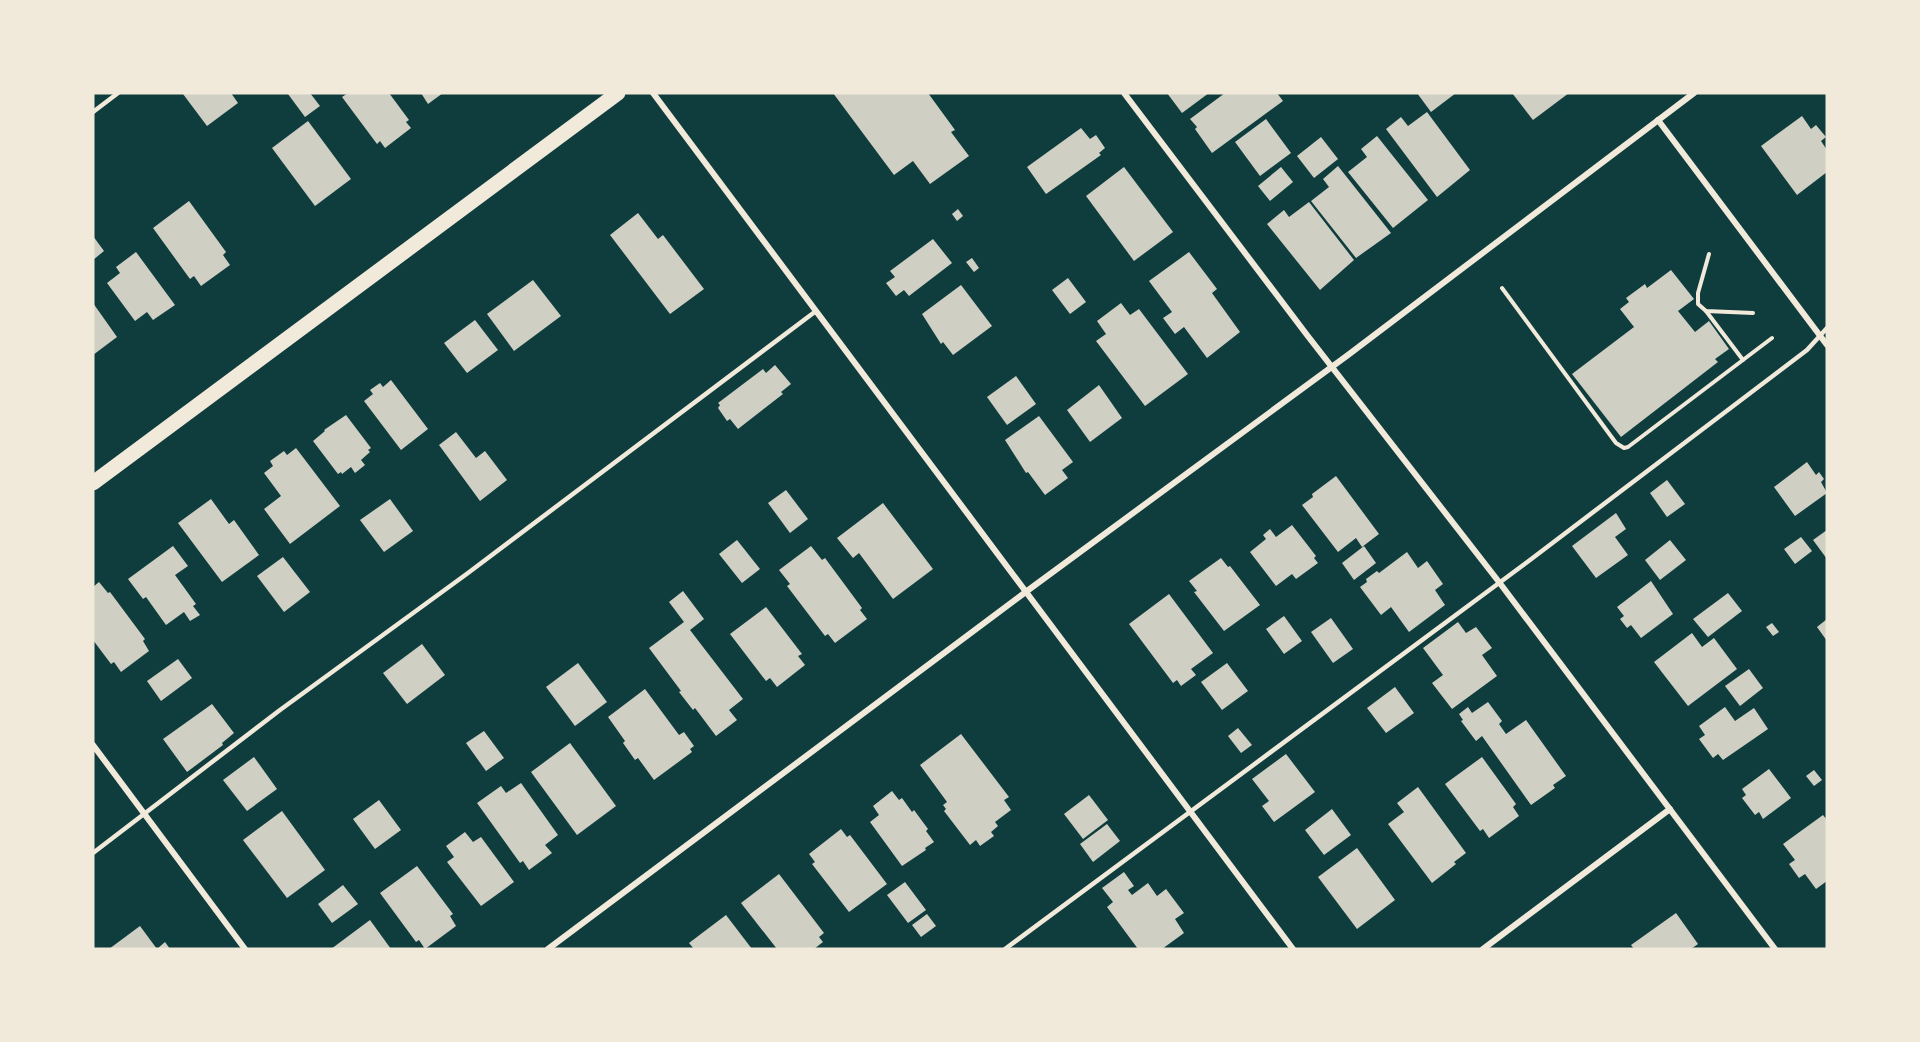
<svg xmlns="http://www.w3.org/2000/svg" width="1920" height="1042" viewBox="0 0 1920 1042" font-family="Quicksand,sans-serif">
<rect width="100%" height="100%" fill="#0f3d3e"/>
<!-- building -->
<g fill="#cfcfc3">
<polygon points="185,93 231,93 238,103 207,126 183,94"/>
<polygon points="290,93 310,93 320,106 305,117 288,94"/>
<polygon points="348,93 389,93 409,120 406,122 411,128 385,148 380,141 377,144 342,97"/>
<polygon points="421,93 443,93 428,104"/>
<polygon points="833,93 928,93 955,130 951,132 969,156 930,184 913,161 894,175"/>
<polygon points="1167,93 1209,93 1182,113"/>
<polygon points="1225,93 1277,93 1283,101 1212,153 1195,129 1197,127 1190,119"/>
<polygon points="1417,93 1456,93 1431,112"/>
<polygon points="1512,93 1569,93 1533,120"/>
<polygon points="1427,112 1470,170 1437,197 1386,129 1401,117 1408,126"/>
<polygon points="1802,116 1811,129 1816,125 1826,137 1821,141 1827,150 1827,172 1797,195 1761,146"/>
<polygon points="1266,119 1291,153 1260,176 1235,142"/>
<polygon points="308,121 351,179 315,206 272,148"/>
<polygon points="1081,128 1090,139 1096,135 1105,148 1099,153 1101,155 1046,194 1027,167"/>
<polygon points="1377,136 1428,200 1393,228 1348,172 1367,157 1361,149"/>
<polygon points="1321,137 1338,159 1314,178 1297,156"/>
<polygon points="1338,166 1391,233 1356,258 1311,201 1329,187 1323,179"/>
<polygon points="1124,167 1173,232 1134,261 1086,196"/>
<polygon points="1281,167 1293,182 1270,201 1258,186"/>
<polygon points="189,201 226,252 223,255 230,265 201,286 194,276 190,279 153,228"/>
<polygon points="1309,202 1354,260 1320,290 1267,224 1284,210 1289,217"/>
<polygon points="958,209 963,216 957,221 952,214"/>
<polygon points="638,213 658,239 663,235 704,289 670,314 610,235"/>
<polygon points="93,236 104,251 93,260"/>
<polygon points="933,239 952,263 909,296 904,290 896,296 886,283 895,277 890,271"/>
<polygon points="136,252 175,305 153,320 147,312 135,321 107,283 120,273 116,267"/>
<polygon points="1189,252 1217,289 1212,293 1240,332 1207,358 1184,327 1175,334 1163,318 1172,312 1149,281"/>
<polygon points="972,258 979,268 974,272 966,262"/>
<polygon points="1671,270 1694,299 1678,311 1695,332 1709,321 1729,349 1715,359 1718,362 1621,437 1572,374 1634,327 1620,309 1629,302 1626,298 1645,284 1647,288"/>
<polygon points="1068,278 1086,302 1070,314 1052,290"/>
<polygon points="533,280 561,316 514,351 487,314"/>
<polygon points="961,285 992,326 953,355 943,342 941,344 922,314"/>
<polygon points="93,303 117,337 93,355"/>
<polygon points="1121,303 1130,315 1139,309 1188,374 1145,406 1096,341 1106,334 1097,321"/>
<polygon points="475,320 498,350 467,373 444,343"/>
<polygon points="775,365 791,384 781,392 783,394 738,429 730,419 727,421 718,408 720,405 718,403 763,369 766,373"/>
<polygon points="1016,376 1036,404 1007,425 987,397"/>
<polygon points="391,380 428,429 401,450 364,401 373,394 370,390 380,383 383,387"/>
<polygon points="1099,385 1122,418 1090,442 1067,410"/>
<polygon points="346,415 371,448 368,450 370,452 361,460 365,465 355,473 351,467 342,474 341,472 338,474 313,441 325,431 324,430"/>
<polygon points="1039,416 1073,462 1062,470 1068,478 1045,495 1028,472 1026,473 1005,440"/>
<polygon points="456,432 476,458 485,451 507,480 480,501 439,445"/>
<polygon points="296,448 340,506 290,544 264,509 281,496 264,473 273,466 270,461 284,451 287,455"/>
<polygon points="1807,462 1816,475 1819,472 1824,479 1821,482 1827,493 1795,516 1774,487"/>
<polygon points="1336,476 1379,534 1362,547 1356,538 1338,552 1302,505 1313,497 1312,494"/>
<polygon points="1667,480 1685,504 1667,517 1650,493"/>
<polygon points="786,490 808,519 790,533 768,503"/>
<polygon points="211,499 229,524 234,520 259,555 222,582 178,523"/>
<polygon points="390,499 413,531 384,552 360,520"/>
<polygon points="883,503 933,569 893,599 859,553 853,558 837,538"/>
<polygon points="1616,513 1626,529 1615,537 1628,555 1596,578 1572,546"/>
<polygon points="1292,525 1316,556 1314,558 1318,563 1296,579 1292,574 1276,586 1250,552 1266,539 1263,535 1270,529 1276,537"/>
<polygon points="1827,530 1827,559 1813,540"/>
<polygon points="1801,537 1812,551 1795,564 1784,549"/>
<polygon points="737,540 760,569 742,583 719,554"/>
<polygon points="1670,540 1686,560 1660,580 1645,560"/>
<polygon points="173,546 188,566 175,575 196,604 193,606 200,615 190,621 184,612 166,625 146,597 143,599 128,579"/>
<polygon points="811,546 822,560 825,558 862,608 860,610 867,619 835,643 828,634 825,636 787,586 790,584 779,570"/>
<polygon points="1364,546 1376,563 1354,580 1342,563"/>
<polygon points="1407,552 1418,568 1427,561 1443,584 1435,590 1445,605 1409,632 1391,607 1381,615 1360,587 1367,582 1366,579 1377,571 1379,573"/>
<polygon points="283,557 310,592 284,612 257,576"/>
<polygon points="1221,558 1228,567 1230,566 1260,605 1224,631 1194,592 1197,591 1189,581"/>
<polygon points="1651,581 1673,614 1641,638 1631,625 1627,628 1620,619 1624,616 1617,607"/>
<polygon points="99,582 108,593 110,592 145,639 143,641 149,651 121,672 114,662 111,664 93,640 93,587"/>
<polygon points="683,591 704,619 690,630 743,699 729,710 737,720 716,736 695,708 693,710 679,692 681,691 649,648 684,622 669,602"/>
<polygon points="1728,593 1742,611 1708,637 1693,619"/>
<polygon points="1169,594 1213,653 1191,669 1196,675 1181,686 1177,680 1173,683 1129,624"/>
<polygon points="766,607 802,654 798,656 805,665 777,687 770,678 766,681 730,634"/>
<polygon points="1284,616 1302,641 1284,654 1266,629"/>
<polygon points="1331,618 1353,649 1333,663 1311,632"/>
<polygon points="1827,619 1827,641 1817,627"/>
<polygon points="1458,622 1466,633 1476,627 1492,648 1482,655 1497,676 1452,709 1432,683 1443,675 1423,648"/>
<polygon points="1772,623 1779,632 1773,636 1766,627"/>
<polygon points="1692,633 1702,647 1714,638 1737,669 1688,706 1654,662"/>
<polygon points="422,644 445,675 407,704 383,673"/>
<polygon points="178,659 192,678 161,701 147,681"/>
<polygon points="578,663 607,702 575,726 546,687"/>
<polygon points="1227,663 1248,691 1222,710 1201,682"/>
<polygon points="1749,669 1763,688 1740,706 1725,686"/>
<polygon points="1395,687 1414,713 1386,733 1367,708"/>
<polygon points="645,689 679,735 684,732 694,746 690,749 692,752 654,780 638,758 635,760 623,743 625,741 608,717"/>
<polygon points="1488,702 1502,721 1499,724 1506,734 1526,720 1566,776 1553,785 1555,788 1531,805 1482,736 1476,741 1461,721 1463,720 1459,714 1468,707 1472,713"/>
<polygon points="212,704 234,733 222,743 223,745 187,772 163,739"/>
<polygon points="1725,707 1735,721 1754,708 1768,729 1723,760 1718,754 1713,758 1699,739 1705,735 1699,726"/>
<polygon points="1238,728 1252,745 1241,753 1228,736"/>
<polygon points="484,731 504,758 486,771 466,743"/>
<polygon points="961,734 1009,797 1004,800 1011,810 995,822 998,826 991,832 994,836 980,846 976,840 970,845 944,811 946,809 943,805 947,802 920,765"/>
<polygon points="570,743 616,806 577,835 531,772"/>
<polygon points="1286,754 1315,792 1274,822 1262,806 1269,801 1252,779"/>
<polygon points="254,757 277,789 247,811 223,780"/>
<polygon points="1482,757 1516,804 1513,807 1519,816 1489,838 1483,829 1480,831 1445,784"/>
<polygon points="1769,769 1791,798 1763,819 1759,812 1755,815 1742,798 1746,795 1742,789"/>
<polygon points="1814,770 1822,780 1814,786 1806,776"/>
<polygon points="521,783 558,835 545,845 552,853 529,870 523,861 520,863 477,803 501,786 506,793"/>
<polygon points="1418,787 1466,853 1454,862 1456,864 1432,883 1388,824 1404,812 1397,803"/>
<polygon points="892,791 899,800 902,798 912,812 914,810 928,829 926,831 934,842 925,848 926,850 902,866 870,822 879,815 873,806"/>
<polygon points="1089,795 1108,820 1083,839 1064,814"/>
<polygon points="379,800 401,830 375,849 353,819"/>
<polygon points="1332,809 1351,835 1324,855 1305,830"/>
<polygon points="282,811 325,870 287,898 243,840"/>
<polygon points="1823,815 1827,820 1827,881 1816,889 1805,874 1799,878 1789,864 1795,860 1783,844"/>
<polygon points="1107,824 1120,841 1093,862 1080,844"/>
<polygon points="841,829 847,837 850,835 887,884 849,912 812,864 815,862 809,854"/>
<polygon points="465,832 473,842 481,837 514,882 481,906 447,862 454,857 446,846"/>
<polygon points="1357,848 1395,900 1357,929 1318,877"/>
<polygon points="417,866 453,914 450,916 456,926 425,949 419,940 416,942 380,893"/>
<polygon points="1124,872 1134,886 1128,890 1132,895 1148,883 1157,896 1166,889 1184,913 1175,919 1184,933 1162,949 1138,949 1107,907 1113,902 1102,888"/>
<polygon points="779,874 824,933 819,937 823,942 814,949 777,949 741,903"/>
<polygon points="905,882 926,910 908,923 887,895"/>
<polygon points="343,885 358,904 332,923 318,904"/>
<polygon points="1676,913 1698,944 1691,949 1634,949 1631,945"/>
<polygon points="927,914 936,926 921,937 912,925"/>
<polygon points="726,915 752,949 694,949 689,943"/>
<polygon points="370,920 391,949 331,949"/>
<polygon points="140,926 157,949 165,942 170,949 109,949"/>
</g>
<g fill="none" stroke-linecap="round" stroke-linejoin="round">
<!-- path -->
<g stroke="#f1e9da" stroke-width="4">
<polyline points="1709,254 1698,293 1698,304 1706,311 1753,313"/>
<polyline points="1502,288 1616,443 1624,448 1628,447 1772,338"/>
<polyline points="1706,311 1743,360"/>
</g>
<!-- service -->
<g stroke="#f1e9da" stroke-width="4.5">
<polyline points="93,112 118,93"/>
<polyline points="93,853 280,710 468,573 816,311"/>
<polyline points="1005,949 1530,560 1807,350 1827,328"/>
</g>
<!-- minor -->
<g stroke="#f1e9da" stroke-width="6">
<polyline points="653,93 1293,949"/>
<polyline points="1124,93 1307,335 1499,582 1775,949"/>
<polyline points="1658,120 1827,345"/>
<polyline points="93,745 245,949"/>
<polyline points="548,949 1027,591 1348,355 1694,93"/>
<polyline points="1483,949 1670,809"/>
</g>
<!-- primary -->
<polyline stroke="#f1e9da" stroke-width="15" points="93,483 618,93"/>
</g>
<!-- border -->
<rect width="1920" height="1042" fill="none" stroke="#f1e9da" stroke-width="189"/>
</svg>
